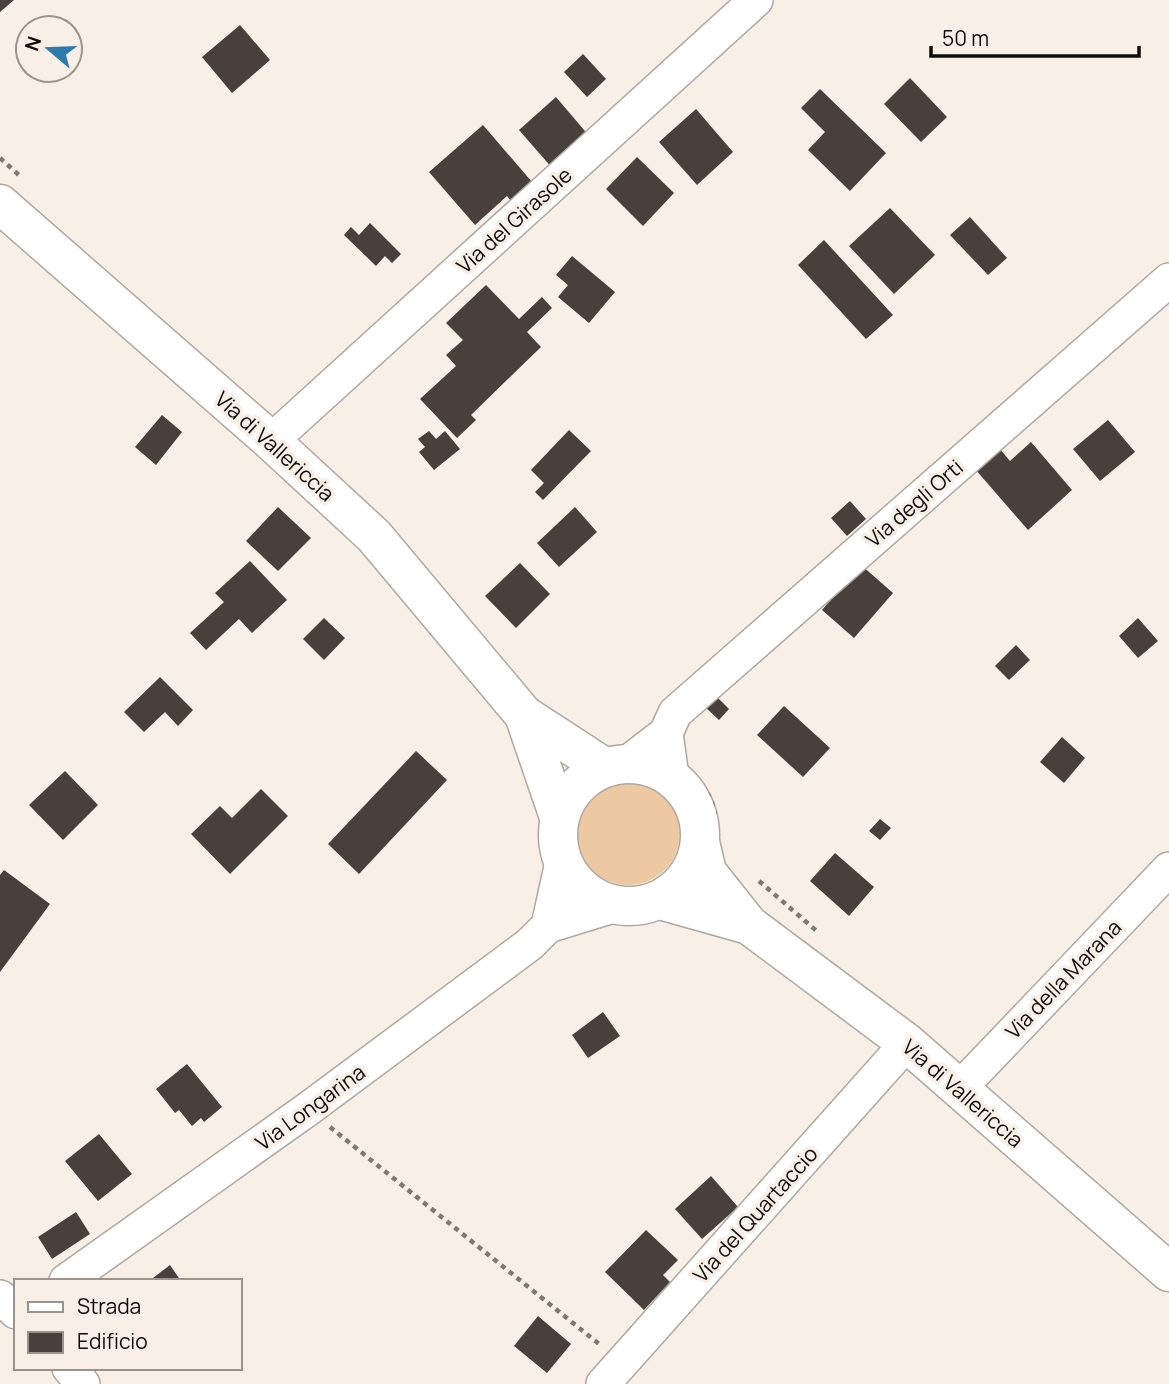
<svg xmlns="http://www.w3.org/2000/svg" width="1169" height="1384" viewBox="0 0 1169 1384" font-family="Manrope,sans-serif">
<rect width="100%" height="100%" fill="#f8f0e7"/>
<!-- green -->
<circle fill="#ecc9a3" cx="628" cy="833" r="52"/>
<!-- building -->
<g fill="#48413b">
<polygon points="0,0 14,0 0,12"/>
<polygon points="240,25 270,60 232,93 202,57"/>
<polygon points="583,54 606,79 587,97 564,72"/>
<polygon points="910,78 947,117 921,142 884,104"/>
<polygon points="820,89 886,153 850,191 808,150 825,132 801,108"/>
<polygon points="556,97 590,137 553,169 519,130"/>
<polygon points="696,109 733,152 697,185 659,142"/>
<polygon points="483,125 538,189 516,208 507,196 475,225 429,172"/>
<polygon points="637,157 674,193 643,226 606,189"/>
<polygon points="890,208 935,255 894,294 849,246"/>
<polygon points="970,217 1007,258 988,275 950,235"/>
<polygon points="370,223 401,254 392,263 385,256 376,266 344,235 351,227 359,235"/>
<polygon points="824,240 893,315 866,339 798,265"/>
<polygon points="572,256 615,292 589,323 558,297 568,285 556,275"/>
<polygon points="486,285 519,319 542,297 552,308 527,332 541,347 471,415 476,420 457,438 420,399 456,366 446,355 463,340 446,323"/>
<polygon points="162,415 182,432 156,465 135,447"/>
<polygon points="1108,420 1135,452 1100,481 1073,449"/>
<polygon points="569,430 591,451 543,500 535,492 544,483 531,470"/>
<polygon points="429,431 436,439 445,431 460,449 434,470 419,452 425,447 418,439"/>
<polygon points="1031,442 1072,490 1028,530 975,469 999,448 1010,461"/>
<polygon points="850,501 866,519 847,536 831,518"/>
<polygon points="278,507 311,538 278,571 246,541"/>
<polygon points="575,507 597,532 559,567 537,543"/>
<polygon points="250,561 287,600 252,633 239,619 206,650 190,633 224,602 215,593"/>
<polygon points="520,563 550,594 516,628 485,596"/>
<polygon points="861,565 893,593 854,638 822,610"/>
<polygon points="324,618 345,638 324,660 303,639"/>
<polygon points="1138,618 1158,641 1138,658 1119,636"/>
<polygon points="1016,645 1030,660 1009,680 995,666"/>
<polygon points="160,677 193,710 178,726 165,712 144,732 124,712"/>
<polygon points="715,695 729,709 719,720 704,706"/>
<polygon points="784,706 830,748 803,777 757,735"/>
<polygon points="1062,737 1085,758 1064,783 1040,762"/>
<polygon points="416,751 447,780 359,874 328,844"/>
<polygon points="65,771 98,805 63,840 29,805"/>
<polygon points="261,789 288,816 230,874 191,834 220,806 232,818"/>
<polygon points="880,819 891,828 880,840 869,831"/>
<polygon points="835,853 874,887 849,916 810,881"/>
<polygon points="4,870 50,904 0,972 0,875"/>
<polygon points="603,1012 620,1036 588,1058 572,1035"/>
<polygon points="187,1064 222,1107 204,1122 201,1118 192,1126 179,1110 175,1113 156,1089"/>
<polygon points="99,1134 132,1174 98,1201 65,1161"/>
<polygon points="711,1176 738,1207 702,1239 675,1209"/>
<polygon points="76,1212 90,1234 52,1259 38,1237"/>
<polygon points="646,1230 678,1260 663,1275 670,1282 644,1310 605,1272"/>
<polygon points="170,1265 181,1281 149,1281"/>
<polygon points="538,1316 571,1344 547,1373 514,1346"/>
</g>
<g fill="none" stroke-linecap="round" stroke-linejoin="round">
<defs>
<g id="minor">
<polyline points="271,441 756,0"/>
<polyline points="666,733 672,777"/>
<polyline points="627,763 666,733 675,713 1169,280"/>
<polyline points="548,926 613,906"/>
<polyline points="958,1090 1169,869"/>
<polyline points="66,1281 308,1109 530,944 548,926 562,862"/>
<polyline points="0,1297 16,1312"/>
<polyline points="69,1368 83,1384"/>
<polyline points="603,1384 907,1043"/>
</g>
<g id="tertiary">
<polyline points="0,204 271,441 374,536 524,715 604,767"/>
<polyline points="524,715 559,817"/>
<circle cx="629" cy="835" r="71"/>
<polyline points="700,842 707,872 749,925 907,1043 1169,1272"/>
<polyline points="660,900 749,925"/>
</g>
</defs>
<!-- minor casing -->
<use href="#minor" stroke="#b0a8a0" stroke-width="36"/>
<!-- tertiary casing -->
<use href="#tertiary" stroke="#b0a8a0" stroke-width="41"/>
<!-- path -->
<g stroke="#7e7873" stroke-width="4.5" stroke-dasharray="5 5" stroke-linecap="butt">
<polyline points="0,158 20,176"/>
<polyline points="701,785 711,799 715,815"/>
<polyline points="759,881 819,933"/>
<polyline points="330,1127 599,1344"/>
</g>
<!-- minor -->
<use href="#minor" stroke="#fff" stroke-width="33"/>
<!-- tertiary -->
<use href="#tertiary" stroke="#fff" stroke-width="38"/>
</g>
<g text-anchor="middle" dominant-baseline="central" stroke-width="7" stroke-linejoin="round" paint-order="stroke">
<!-- street labels -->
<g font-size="21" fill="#0e0b09" stroke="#f8f0e7">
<text transform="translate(514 220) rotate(-42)">Via del Girasole</text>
<text transform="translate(275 446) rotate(42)">Via di Vallericcia</text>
<text transform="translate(914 503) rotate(-41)">Via degli Orti</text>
<text transform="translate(1063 979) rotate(-46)">Via della Marana</text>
<text transform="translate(963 1093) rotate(41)">Via di Vallericcia</text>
<text transform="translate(310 1107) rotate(-36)">Via Longarina</text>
<text transform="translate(755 1214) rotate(-48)">Via del Quartaccio</text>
</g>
</g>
<!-- legend -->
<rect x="14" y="1279" width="228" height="91" fill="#f8f0e7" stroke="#9a948e" stroke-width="2"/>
<rect x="28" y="1302" width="35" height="10" fill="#ffffff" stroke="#9a948e" stroke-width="2"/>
<text x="77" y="1314" font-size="21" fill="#0e0b09">Strada</text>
<rect x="28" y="1332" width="35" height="21" fill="#48413b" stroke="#9a948e" stroke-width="2"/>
<text x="77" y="1349" font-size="21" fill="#0e0b09">Edificio</text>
<!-- north arrow -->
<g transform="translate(49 49) rotate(289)"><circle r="33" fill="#f8f0e7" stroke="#9a948e" stroke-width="2"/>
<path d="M0-5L12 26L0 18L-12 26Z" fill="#2d7bad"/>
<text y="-10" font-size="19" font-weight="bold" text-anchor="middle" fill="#0e0b09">N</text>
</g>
<!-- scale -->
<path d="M931 46v10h208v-10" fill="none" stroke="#0e0b09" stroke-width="3.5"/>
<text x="942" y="46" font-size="21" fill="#0e0b09" stroke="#f8f0e7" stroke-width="5" paint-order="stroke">50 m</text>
</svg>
